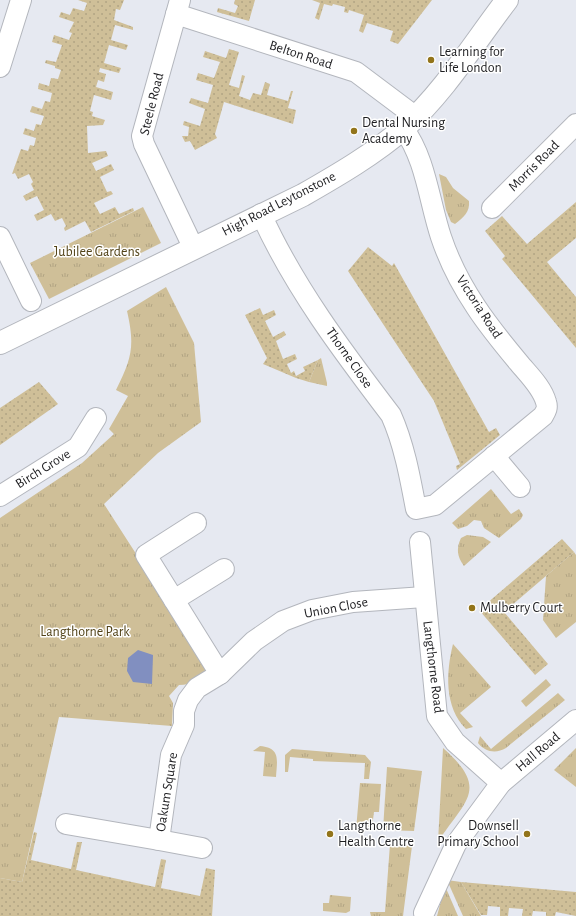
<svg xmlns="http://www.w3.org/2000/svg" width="576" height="916" viewBox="0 0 576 916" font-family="'Alegreya Sans',sans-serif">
<defs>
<pattern id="grass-tufts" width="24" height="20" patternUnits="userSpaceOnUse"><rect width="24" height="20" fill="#cfbf98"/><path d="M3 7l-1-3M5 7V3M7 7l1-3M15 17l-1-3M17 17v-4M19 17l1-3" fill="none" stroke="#b1a483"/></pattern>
<pattern id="garden-dots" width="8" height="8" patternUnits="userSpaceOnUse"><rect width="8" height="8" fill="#cfbf98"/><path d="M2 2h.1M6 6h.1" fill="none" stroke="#b1a483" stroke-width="1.8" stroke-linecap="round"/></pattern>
</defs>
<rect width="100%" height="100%" fill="#e6e9f1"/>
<!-- grass -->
<g fill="url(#grass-tufts)">
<path d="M439,174L446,177L453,188L469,201C470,212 464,217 455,224L451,222L446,210Z"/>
<polygon points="143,207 161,243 49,299 30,263"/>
<path d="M166,287L194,343L201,422L158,453L104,504L207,664L208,670C199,680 192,685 179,685L169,696L173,703L172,726L59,717L22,882L0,878V518L82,463L114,434L109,429L128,396L116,390C132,358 135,346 127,311Z"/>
<polygon points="321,358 327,383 327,386 309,382 318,360"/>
<polygon points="491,489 511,514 519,509 523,515 521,519 499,538 484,528 481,521 474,520 467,526 458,529 452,523"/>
<path d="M467,535L483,537L491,542L464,566C457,557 456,548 461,538Z"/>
<polygon points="574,552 576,555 576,622 556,638 543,620 546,576"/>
<path d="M453,644L491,687L460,713L473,727L466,729C444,707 446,672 453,644Z"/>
<polygon points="546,679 551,685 526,707 521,701"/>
<path d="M558,693L565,700L506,748C496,754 485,752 478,743L480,736L491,749Z"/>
<path d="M260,746C281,748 277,760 276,777L263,776L265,752L253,751Z"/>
<path d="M443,748C491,790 464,801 438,842Z"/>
<polygon points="576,748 576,787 554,770"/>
<polygon points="292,749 365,755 371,762 369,779 364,779 365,763 313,761 313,759 290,757 288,772 285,772 285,755"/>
<polygon points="387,767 422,771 414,831 383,830"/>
<polygon points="360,783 381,784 379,812 374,812 372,827 361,826 361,830 356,830"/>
<polygon points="390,844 412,846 403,916 371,916 370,912 385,912"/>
<polygon points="447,880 461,882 481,916 463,916"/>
<polygon points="445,886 458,916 437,916"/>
<polygon points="330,895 351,897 350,911 346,913 323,911 323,903 329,903"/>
</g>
<!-- garden -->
<g fill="url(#garden-dots)">
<polygon points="78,0 124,0 120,10 116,9 114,20 133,27 133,30 115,25 111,40 128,45 126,50 109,45 104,63 121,68 119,73 100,68 99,72 106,74 104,82 98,80 96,87 113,92 111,100 94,95 90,111 93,112 92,116 105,120 103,125 87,126 88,153 106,151 108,156 92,163 96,171 111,164 114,170 100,177 107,192 111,191 113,194 94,203 100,214 115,207 119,214 133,208 134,211 91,232 85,221 65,231 64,228 66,226 62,218 55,221 51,214 37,221 34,215 44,210 37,196 26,201 23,196 34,190 31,184 33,182 29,174 18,179 15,173 12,174 21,149 28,151 30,145 34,146 36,138 23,134 25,128 34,131 36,124 41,125 44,116 30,112 32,106 42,109 45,101 50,102 52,93 38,89 39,83 49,86 51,78 58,79 61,70 55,68 55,66 45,63 46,60 56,62 62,45 52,42 54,35 69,40 72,33 69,32 74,22 59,17 61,12 70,15 73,8 84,11 87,3"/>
<polygon points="235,0 255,0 249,21 217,12 218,8 235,13 238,6 234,4"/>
<polygon points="312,0 432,0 398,44 390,41 393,31 367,23 363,33 359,31 364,15 349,10 348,13 344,12 345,7 333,4 332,6 324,4 319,20 315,18 320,3"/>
<polygon points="229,49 239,52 229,85 239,88 242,75 245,76 239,96 250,100 253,93 261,95 265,82 270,84 267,95 288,101 291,91 293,91 288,108 296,110 293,124 224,102 215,134 217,138 195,150 190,141 185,142 182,136 188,136 189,127 183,125 184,121 200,126 205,109 189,103 191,98 208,103 213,85 196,80 198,73 214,78 220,62 203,57 205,51 226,58"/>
<polygon points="576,202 576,238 547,262 576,297 576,348 502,259 505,256 485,231 502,216 527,244"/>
<polygon points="368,247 392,266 394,263 489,432 496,428 500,435 457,470 456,466 460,464 434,401 348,271"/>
<polygon points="260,308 263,315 274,310 276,315 265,321 273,337 284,331 286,335 276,341 283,359 295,354 297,359 287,364 291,373 294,371 296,376 305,371 303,367 318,360 309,382 296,378 263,364 267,358 245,315"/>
<polygon points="39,382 58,404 0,445 0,408"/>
<polygon points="562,539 574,552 504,612 548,664 535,675 479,610"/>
<polygon points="34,832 37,833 31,860 71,869 77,842 82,842 76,870 155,887 161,859 166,860 161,888 200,896 206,868 215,870 212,916 0,916 0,878 22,882"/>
<polygon points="461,882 576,892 576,916 556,912 555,916 546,916 546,912 533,911 532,916 522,916 523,909 509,908 508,916 500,916 500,907 488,906 487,915 481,915"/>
</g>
<!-- water -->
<polygon fill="#818fc0" points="138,650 153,655 152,684 133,682 127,671 128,658"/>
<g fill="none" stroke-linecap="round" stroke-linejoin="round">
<defs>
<g id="minor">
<polyline points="180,0 142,136 144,144 193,247"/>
<polyline points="176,14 356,72 416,117"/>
<polyline points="0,67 21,0"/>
<polyline points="492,208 576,124"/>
<path d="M261,214C294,287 343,352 391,415C404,444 410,477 416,509L435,505L543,416C546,411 548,408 546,402C542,387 528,374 519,363C504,345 489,327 476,307C462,286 449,261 441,237C429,201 426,159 403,128"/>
<polyline points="0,237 31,301"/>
<polyline points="494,456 520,487"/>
<polyline points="0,496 78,447 96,418"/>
<polyline points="196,523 146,555 220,674"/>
<polyline points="420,542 437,716 455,742 501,783"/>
<polyline points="174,600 224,569"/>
<polyline points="66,824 159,840 171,755 184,725 184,711 188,700 197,688 220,674 254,641 283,621 312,610 353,602 424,597"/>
<polyline points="159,840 202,848"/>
<polyline points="424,913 456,844 501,783 576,720"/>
</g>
<path id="tertiary" d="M0,343L303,195C338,175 374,154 404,128C445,91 474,43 507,0"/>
</defs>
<!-- minor casing -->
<use href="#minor" stroke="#b3b6bd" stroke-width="22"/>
<!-- tertiary casing -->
<use href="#tertiary" stroke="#b3b6bd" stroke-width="24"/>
<!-- minor -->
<use href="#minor" stroke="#fff" stroke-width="20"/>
<!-- tertiary -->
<use href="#tertiary" stroke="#fff" stroke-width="22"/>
</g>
<!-- markers -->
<g fill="#92741a" stroke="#fff" stroke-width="1.5">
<circle cx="431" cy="60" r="4"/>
<circle cx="354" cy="131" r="4"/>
<circle cx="472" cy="608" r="4"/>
<circle cx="330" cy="834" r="4"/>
<circle cx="527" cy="834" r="4"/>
</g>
<g text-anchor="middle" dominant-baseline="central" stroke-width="3" stroke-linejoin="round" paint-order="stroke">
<!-- poi labels -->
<g font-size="14" fill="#1e1e21" stroke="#fff" text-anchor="start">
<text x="439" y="52">Learning for<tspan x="439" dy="16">Life London</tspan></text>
<text x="362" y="123">Dental Nursing<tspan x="362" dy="16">Academy</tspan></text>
<text x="480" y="608">Mulberry Court</text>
<text x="338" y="826">Langthorne<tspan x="338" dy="16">Health Centre</tspan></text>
<text x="519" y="826" text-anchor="end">Downsell<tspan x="519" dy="16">Primary School</tspan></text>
</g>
<!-- street labels -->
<g font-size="14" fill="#1e1e21" stroke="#fff">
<text transform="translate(301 55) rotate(18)">Belton Road</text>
<text transform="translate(152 104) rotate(-76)">Steele Road</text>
<text transform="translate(534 166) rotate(-45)">Morris Road</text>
<text transform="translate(279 204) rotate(-27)">High Road Leytonstone</text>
<text transform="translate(479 307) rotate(57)">Victoria Road</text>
<text transform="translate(349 358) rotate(55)">Thorne Close</text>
<text transform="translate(43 469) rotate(-32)">Birch Grove</text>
<text transform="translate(336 608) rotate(-11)">Union Close</text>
<text transform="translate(433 667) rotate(83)">Langthorne Road</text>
<text transform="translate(538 752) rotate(-40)">Hall Road</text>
<text transform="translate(167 792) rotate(-81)">Oakum Square</text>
</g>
<!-- park labels -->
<g font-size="14" fill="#524318" stroke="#fff">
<text x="97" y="252">Jubilee Gardens</text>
<text x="85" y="632">Langthorne Park</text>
</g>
</g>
</svg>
